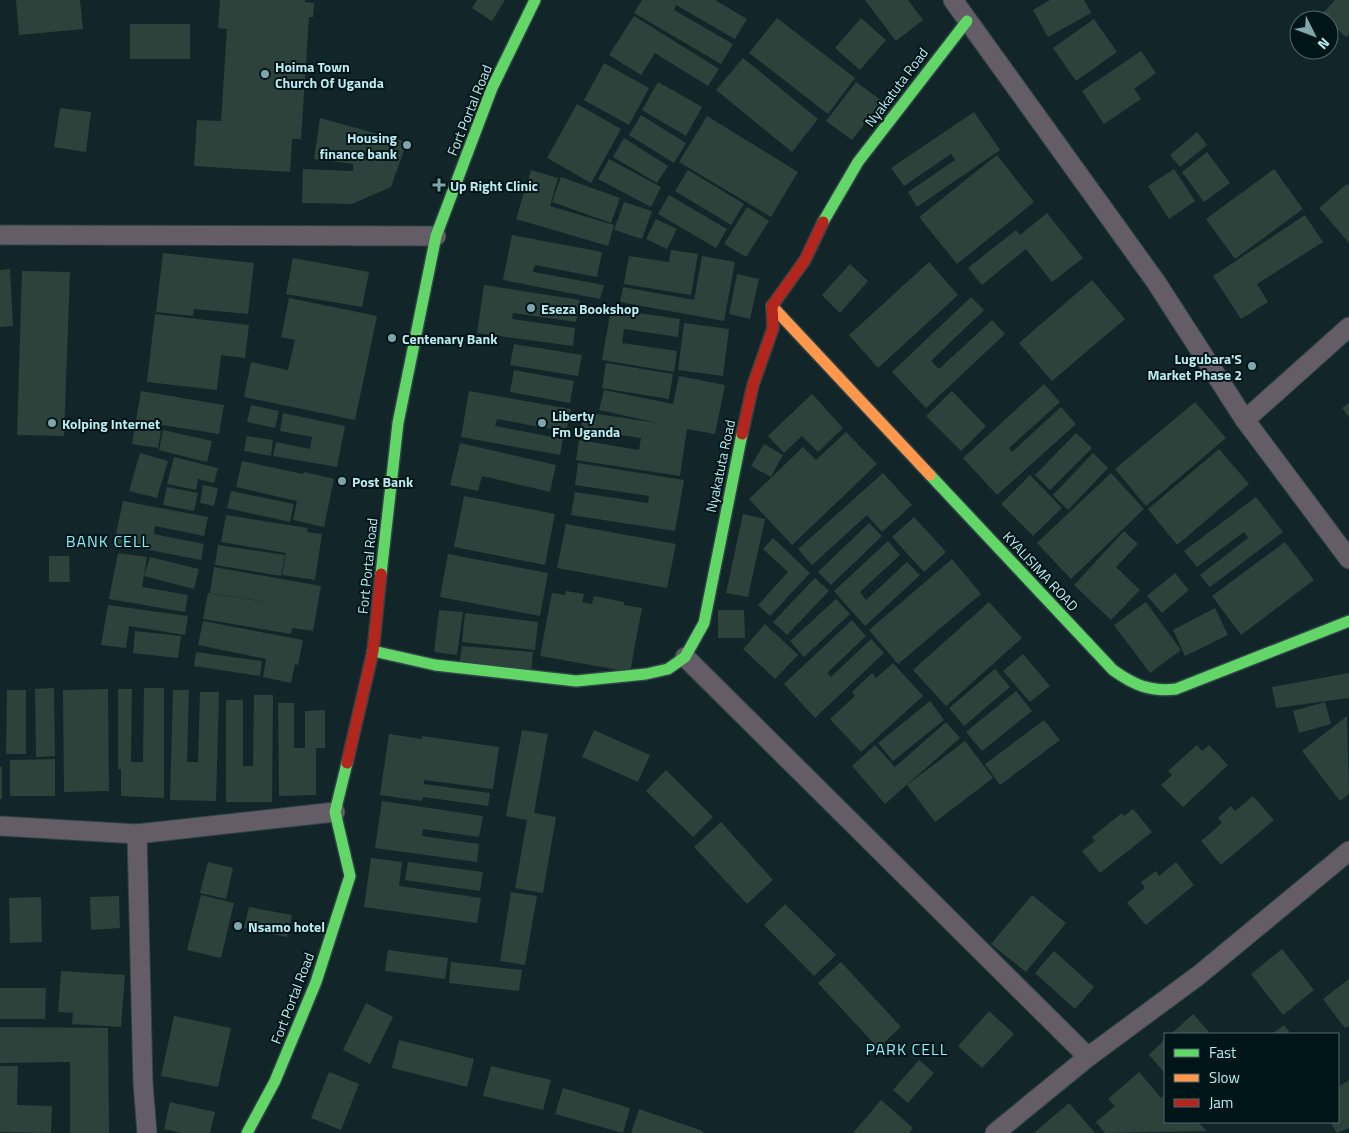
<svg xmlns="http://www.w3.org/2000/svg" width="1349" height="1133" viewBox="0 0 1349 1133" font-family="'Titillium Web',sans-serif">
<rect width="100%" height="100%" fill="#122629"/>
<!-- building -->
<g fill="#2c423a">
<polygon points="16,0 80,0 83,29 19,35"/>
<polygon points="220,0 305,0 305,2 314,3 313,17 309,17 301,139 292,139 290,172 194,166 197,120 221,121 227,29 218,28"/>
<polygon points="477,0 505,0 492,21 472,8"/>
<polygon points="642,0 715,0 747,19 735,39 676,5 674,10 733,44 721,64 634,13"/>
<polygon points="865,0 908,0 923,20 896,41"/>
<polygon points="1050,0 1084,0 1091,13 1048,37 1033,10"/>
<polygon points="1335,0 1349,0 1349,34 1346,37 1321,15"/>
<polygon points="634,16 719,69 708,86 655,53 641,75 609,55"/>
<polygon points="777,18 855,78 828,114 749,53"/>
<polygon points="861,18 886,40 860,70 835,48"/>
<polygon points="1094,19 1117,52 1076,81 1053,48"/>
<rect x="130" y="24" width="60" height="35"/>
<polygon points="1141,51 1156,73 1134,89 1141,99 1104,124 1082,91"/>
<polygon points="743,58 818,119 792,152 716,90"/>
<polygon points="604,63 649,88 629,125 584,100"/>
<polygon points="658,82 702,107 686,136 642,110"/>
<polygon points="856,82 882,101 852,140 826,121"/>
<polygon points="577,104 621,129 591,183 547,158"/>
<polygon points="60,108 91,112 86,152 54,147"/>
<polygon points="974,112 1000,150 917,207 908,192 955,160 951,154 904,186 891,168"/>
<polygon points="641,115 686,143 674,163 629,135"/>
<polygon points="707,116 798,172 771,217 679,162"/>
<polygon points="320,118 407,142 391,187 352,204 302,203 303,169 353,171 353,164 314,159"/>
<polygon points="1197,132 1207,145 1180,167 1170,155"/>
<polygon points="624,138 668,166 657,183 613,157"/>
<polygon points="1207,152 1230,183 1204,202 1182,172"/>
<polygon points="997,155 1034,202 957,264 919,217"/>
<polygon points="609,159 661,187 651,207 598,179"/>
<polygon points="1174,169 1195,201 1169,219 1148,186"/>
<polygon points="1274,169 1303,209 1235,259 1206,219"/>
<polygon points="531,170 558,178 550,206 614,225 608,246 516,219"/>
<polygon points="688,170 744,204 731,225 675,191"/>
<polygon points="561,177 620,198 611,223 552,202"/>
<polygon points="1347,184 1349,186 1349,243 1319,208"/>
<polygon points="669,195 727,229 716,248 658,214"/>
<polygon points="624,202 652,211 642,239 614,230"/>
<polygon points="747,207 769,221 746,257 724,244"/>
<polygon points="1047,213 1083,258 1052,282 1026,249 982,285 968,268 1016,230 1020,235"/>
<polygon points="1305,215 1323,242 1257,284 1268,302 1241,319 1213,276"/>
<polygon points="656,219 677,229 667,249 646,239"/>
<polygon points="512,235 602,252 597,277 535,265 533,272 604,285 600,299 503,280"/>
<polygon points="671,250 698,254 691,295 624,284 629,256 669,262"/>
<polygon points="163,253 254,263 248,314 194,309 193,316 156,312"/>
<polygon points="702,256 735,262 724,321 620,302 623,287 694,300"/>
<polygon points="293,258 369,272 362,307 286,294"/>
<polygon points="929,262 958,295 878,368 849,335"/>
<polygon points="850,264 868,281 840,313 822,295"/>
<polygon points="10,269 13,326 0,327 0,270"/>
<polygon points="22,271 70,272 64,436 17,435"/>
<polygon points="737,274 759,279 750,319 729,314"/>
<polygon points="1092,280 1125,319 1052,381 1019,343"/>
<polygon points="484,285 580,300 576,322 513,313 512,319 575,328 573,346 477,333"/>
<polygon points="971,297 984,310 931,361 939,369 992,320 1005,334 926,408 892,372"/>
<polygon points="289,298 377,316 355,420 244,397 251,362 288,370 295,340 281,337"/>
<polygon points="611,309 680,319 678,337 624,329 622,343 677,351 674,372 602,360"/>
<polygon points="155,314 249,325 245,358 221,355 217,390 147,382"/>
<polygon points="684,323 729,329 723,376 678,370"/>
<polygon points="514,344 582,355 578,376 510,365"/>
<polygon points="606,363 673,374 669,399 602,388"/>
<polygon points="514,370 574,381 570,403 510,392"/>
<polygon points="679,376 725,385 715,434 687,429 680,476 576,460 579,440 639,450 641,438 581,429 584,412 658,423 599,410 604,390 673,404"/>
<polygon points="1044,384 1060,402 1009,448 1012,452 1061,407 1076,424 997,495 963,458"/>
<polygon points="141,391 224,405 219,434 162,425 158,448 132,444"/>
<polygon points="469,391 571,409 566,432 497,419 495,426 563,439 560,455 461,437"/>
<polygon points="952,391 986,426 961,451 926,416"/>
<polygon points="812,394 843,428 818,452 802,436 784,453 768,436"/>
<polygon points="1195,402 1226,438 1146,506 1115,469"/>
<polygon points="1349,403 1349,417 1342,408"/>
<polygon points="251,405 279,411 275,428 247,422"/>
<polygon points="283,413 345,426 337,467 273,456 276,442 310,449 312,437 280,431"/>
<polygon points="163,430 212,441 207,462 159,450"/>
<polygon points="846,432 877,464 792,545 749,499 803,447 816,460"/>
<polygon points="1076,433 1092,448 1050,490 1035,475"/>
<polygon points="247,436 273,440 271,456 244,451"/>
<polygon points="460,443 556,465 550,492 482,476 478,491 450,485"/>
<polygon points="764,444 783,455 771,477 751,466"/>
<polygon points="1219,449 1249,484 1177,545 1148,509"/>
<polygon points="140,453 168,461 157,498 129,491"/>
<polygon points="1093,453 1108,468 1068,510 1053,495"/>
<polygon points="174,457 218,468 214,483 198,479 196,490 167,484"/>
<polygon points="242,461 303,474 304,472 334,479 324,527 293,520 297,501 236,487"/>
<polygon points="578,463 684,480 675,531 571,515 575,492 648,503 649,496 575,485"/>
<polygon points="883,473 912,505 882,532 867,515 812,565 798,549"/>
<polygon points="1111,473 1144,509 1071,579 1037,543"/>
<polygon points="1030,475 1062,508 1033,536 1001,504"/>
<polygon points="203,485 218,488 214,506 200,503"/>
<polygon points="167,487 198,493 194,511 163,505"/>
<polygon points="231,491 294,504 290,522 227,508"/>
<polygon points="464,496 555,514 545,565 454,547"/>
<polygon points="1256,497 1283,532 1210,587 1200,575 1248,538 1244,532 1197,567 1184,551"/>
<polygon points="123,501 208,517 204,536 155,526 154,534 204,544 201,560 114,543"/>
<polygon points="743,514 765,519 748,597 726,593"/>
<polygon points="226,515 308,528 307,532 322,534 315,580 282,575 286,553 221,542"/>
<polygon points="914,517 946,552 924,572 892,537"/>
<polygon points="869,523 882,536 831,585 818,572"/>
<polygon points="566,524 676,544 667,588 557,568"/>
<polygon points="1124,531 1138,544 1116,567 1140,590 1111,620 1074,585"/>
<polygon points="773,538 810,573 770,616 758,605 788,572 763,549"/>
<polygon points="888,541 900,555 860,592 866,600 907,562 920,575 865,626 834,591"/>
<polygon points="1285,542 1314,580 1241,635 1212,596"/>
<polygon points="218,545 285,555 281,576 215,565"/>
<polygon points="118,553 147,557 142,587 188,595 185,612 109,599"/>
<polygon points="448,554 548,573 540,616 440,597"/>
<polygon points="49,556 69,556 70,582 49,582"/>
<polygon points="150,557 199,569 194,589 144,576"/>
<polygon points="952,559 981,594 898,664 869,630"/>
<polygon points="214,567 321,586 313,631 292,628 291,634 203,619 208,593 279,604 210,593"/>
<polygon points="1175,573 1189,590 1162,613 1147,596"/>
<polygon points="815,578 829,591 787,635 773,622"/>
<polygon points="566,591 584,594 582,602 592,604 594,596 624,602 624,605 642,608 630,672 540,656 552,593 565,595"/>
<polygon points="836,599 850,614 804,657 790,641"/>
<polygon points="989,602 1022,638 946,706 913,670"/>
<polygon points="1146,602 1181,650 1150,673 1114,625"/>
<polygon points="108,605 188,616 185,635 129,626 126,648 101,645"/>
<polygon points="1215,608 1228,635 1185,656 1173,630"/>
<polygon points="439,610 463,612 457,655 434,652"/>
<polygon points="718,610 744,610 745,638 718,638"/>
<polygon points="465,613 538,622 535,650 462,642"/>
<polygon points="852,620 866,636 827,673 831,677 871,639 884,653 815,718 784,684"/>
<polygon points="203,621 303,640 298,665 295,664 291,683 263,677 266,659 198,645"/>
<polygon points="765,624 798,655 775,679 743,649"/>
<polygon points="135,631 181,636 178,658 133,653"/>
<polygon points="462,646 533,652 531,675 459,668"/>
<polygon points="196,652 262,661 260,676 194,666"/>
<polygon points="1023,654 1050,686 1030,702 1003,671"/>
<polygon points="893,663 923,696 861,752 830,719 855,696 852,692 872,673 876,678"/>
<polygon points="995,669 1010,687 964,726 949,708"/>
<polygon points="1349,673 1349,698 1276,708 1272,687"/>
<polygon points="54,688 55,756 36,757 35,689"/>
<polygon points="144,688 164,688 164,798 121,796 121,769 118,769 118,689 132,689 131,762 143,762"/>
<polygon points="108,689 109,791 64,792 63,690"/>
<polygon points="7,690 26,690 26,754 6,754"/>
<polygon points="173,690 189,690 187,762 198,762 200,692 219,692 216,801 170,800"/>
<polygon points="1016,691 1032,711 982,751 966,732"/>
<polygon points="254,695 273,695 272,802 226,802 226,700 243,700 243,766 253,766"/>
<polygon points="930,701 944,720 893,761 878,743"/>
<polygon points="1325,702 1331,724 1299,733 1293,711"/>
<polygon points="278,703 294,703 294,748 305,748 305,711 325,710 325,748 316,748 316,795 279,796"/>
<polygon points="1347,716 1349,794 1340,801 1302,751"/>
<polygon points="1044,720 1060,740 1000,785 985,764"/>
<polygon points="946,722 960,738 885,804 852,766 875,745 895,767"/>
<polygon points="522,730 548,734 534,813 556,817 543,893 515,888 527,820 506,816"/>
<polygon points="594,730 650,755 638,782 582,757"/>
<polygon points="389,734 422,739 422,736 499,747 493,789 424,780 424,784 490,793 488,806 423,797 422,801 380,795"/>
<polygon points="965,741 993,778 935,822 907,785"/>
<polygon points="1197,745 1202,751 1209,745 1228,765 1183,807 1161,785 1172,775 1168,771"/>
<polygon points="55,759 55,796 10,796 10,760"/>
<rect x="0" y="767" width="2" height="32"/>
<polygon points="666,770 713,817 693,837 646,791"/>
<polygon points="1253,796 1274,820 1221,865 1201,841 1222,823 1218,818 1231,806 1235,811"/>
<polygon points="382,801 483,816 479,837 423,829 422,836 479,844 477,862 375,848"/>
<polygon points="1133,809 1152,832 1100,873 1082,851 1095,841 1092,837 1122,813 1124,816"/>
<polygon points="721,822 773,880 747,904 694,847"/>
<polygon points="371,858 402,862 399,886 481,898 477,923 364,907"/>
<polygon points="208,862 233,868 226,899 200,893"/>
<polygon points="408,862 483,872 480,891 405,880"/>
<polygon points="1176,862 1194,885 1146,925 1127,903 1145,888 1141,882 1156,871 1159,876"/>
<polygon points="511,892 537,896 525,965 500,961"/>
<polygon points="201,895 234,903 221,958 187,950"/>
<polygon points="1032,895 1066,923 1026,972 991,944"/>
<polygon points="119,896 120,928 91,930 90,897"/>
<polygon points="41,897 42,942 10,943 9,898"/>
<polygon points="785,904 836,955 814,976 764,925"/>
<polygon points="249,907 292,915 287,937 244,928"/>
<polygon points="1282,949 1314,990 1283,1015 1251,974"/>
<polygon points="388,950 448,958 445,979 385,971"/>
<polygon points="1054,951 1094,987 1075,1009 1035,973"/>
<polygon points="451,962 522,970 519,991 449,983"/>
<polygon points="841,962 901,1027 878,1048 818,983"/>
<polygon points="61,971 125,975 121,1027 72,1024 73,1013 58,1012"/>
<polygon points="1349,979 1349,1026 1345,1028 1323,999"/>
<polygon points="0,988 46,988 45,1019 0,1019"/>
<polygon points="366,1003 393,1017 370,1064 343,1050"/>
<polygon points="989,1011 1014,1034 982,1068 958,1046"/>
<polygon points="1193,1014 1211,1034 1171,1034"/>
<polygon points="174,1016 231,1028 218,1087 161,1076"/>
<polygon points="1284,1025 1291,1034 1272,1034"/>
<polygon points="0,1027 108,1028 109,1133 70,1133 70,1062 0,1063"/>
<polygon points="1165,1039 1165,1073 1149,1055"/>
<polygon points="399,1040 474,1059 467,1087 392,1068"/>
<polygon points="919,1060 934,1073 908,1103 893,1090"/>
<polygon points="0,1066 18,1066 17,1105 52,1106 51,1133 0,1132"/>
<polygon points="491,1066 551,1080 543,1110 483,1096"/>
<polygon points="329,1072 359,1084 341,1130 311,1118"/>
<polygon points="1139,1072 1161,1098 1165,1094 1165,1122 1198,1122 1207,1131 1105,1133 1096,1122 1115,1106 1108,1099"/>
<polygon points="1349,1080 1349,1128 1337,1133 1330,1122 1338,1122 1338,1087"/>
<polygon points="563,1088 630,1108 623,1133 555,1114"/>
<polygon points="881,1100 913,1128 909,1133 853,1133"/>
<polygon points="170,1102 215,1112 210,1133 181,1133 164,1129"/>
<polygon points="1069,1103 1095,1133 1034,1133"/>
<polygon points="639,1109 703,1131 703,1133 631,1133"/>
</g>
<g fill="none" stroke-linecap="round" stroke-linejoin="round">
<defs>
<g id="street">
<polyline points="953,0 1156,282 1245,420 1349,559"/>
<polyline points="0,235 436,236"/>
<polyline points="1245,420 1349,327"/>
<polyline points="685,657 1088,1057"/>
<polyline points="0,826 137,834 335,812"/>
<polyline points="137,834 143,1083 147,1133"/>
<polyline points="995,1133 1088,1057 1199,975 1349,851"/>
</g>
<g id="fast">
<polyline points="823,222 858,162 967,21"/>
<path d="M930,475L1113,670C1134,685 1150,692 1176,689L1349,621"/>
<polyline points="381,574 398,423 436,236 492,88 535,0"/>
<polyline points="373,651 435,665 576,681 646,674 668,669 685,657 704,623 742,434"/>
<polyline points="247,1133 275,1081 316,982 350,876 335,812 347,763"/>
</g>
<polyline id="slow" points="772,306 930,475"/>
<g id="jam">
<polyline points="742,434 753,385 773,328 772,306 805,260 823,222"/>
<polyline points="347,763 373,651 381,574"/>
</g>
</defs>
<!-- street casing -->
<use href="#street" stroke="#2f4447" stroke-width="21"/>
<!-- fast casing -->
<use href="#fast" stroke="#2f4447" stroke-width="14"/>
<!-- slow casing -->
<use href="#slow" stroke="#2f4447" stroke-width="14"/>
<!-- jam casing -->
<use href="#jam" stroke="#2f4447" stroke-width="14"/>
<!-- street -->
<use href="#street" stroke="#645d68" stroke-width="19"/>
<!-- fast -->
<use href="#fast" stroke="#63d668" stroke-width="11"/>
<!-- slow -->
<use href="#slow" stroke="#ff974d" stroke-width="11"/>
<!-- jam -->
<use href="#jam" stroke="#b3261e" stroke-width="11"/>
</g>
<!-- markers -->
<g fill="#7fa6ab" stroke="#001518" stroke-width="2">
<circle cx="265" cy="74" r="5"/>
<circle cx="407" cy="145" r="5"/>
<path d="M436.5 177.5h5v5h5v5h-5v5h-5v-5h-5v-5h5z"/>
<circle cx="531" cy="308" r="5"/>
<circle cx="392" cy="338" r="5"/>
<circle cx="1252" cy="366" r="5"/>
<circle cx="52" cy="423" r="5"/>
<circle cx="542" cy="423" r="5"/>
<circle cx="342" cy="481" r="5"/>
<circle cx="238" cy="926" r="5"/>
</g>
<g text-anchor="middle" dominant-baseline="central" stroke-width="4" stroke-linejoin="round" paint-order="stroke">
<!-- poi labels -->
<g font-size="14" font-weight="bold" fill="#baebf1" stroke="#001518" text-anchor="start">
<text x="275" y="66">Hoima Town<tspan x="275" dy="16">Church Of Uganda</tspan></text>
<text x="397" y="137" text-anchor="end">Housing<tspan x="397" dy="16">finance bank</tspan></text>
<text x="450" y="185">Up Right Clinic</text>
<text x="541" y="308">Eseza Bookshop</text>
<text x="402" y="338">Centenary Bank</text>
<text x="1242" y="358" text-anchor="end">Lugubara'S<tspan x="1242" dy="16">Market Phase 2</tspan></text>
<text x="552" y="415">Liberty<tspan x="552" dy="16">Fm Uganda</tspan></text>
<text x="62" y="423">Kolping Internet</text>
<text x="352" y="481">Post Bank</text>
<text x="248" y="926">Nsamo hotel</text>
</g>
<!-- street labels -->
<g font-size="14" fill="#baebf1" stroke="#001518">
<text transform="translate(896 87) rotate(-53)">Nyakatuta Road</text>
<text transform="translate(469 110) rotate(-68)">Fort Portal Road</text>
<text transform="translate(720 466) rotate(-78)">Nyakatuta Road</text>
<text transform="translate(367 566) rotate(-84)">Fort Portal Road</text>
<text transform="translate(1041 571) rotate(47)">KYALISIMA ROAD</text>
<text transform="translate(292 998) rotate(-69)">Fort Portal Road</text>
</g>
<!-- quarter labels -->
<g font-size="16" letter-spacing="1" fill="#83f0fd" stroke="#001518">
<text x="108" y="541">BANK CELL</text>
<text x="907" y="1049">PARK CELL</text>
</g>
</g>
<!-- legend -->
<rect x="1164" y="1033" width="175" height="90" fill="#001518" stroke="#4a6b6f"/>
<rect x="1174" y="1049" width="25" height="8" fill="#63d668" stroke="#4a6b6f"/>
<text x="1209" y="1058" font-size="15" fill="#baebf1">Fast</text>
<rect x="1174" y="1074" width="25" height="8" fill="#ff974d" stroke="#4a6b6f"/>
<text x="1209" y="1083" font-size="15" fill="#baebf1">Slow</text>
<rect x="1174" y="1099" width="25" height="8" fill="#b3261e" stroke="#4a6b6f"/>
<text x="1209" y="1108" font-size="15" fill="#baebf1">Jam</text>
<!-- north arrow -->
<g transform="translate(1314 35) rotate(132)"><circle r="24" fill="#001518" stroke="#4a6b6f"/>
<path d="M0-4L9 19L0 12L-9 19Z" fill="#7fa6ab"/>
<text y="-8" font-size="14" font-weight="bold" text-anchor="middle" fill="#baebf1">N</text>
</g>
</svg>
